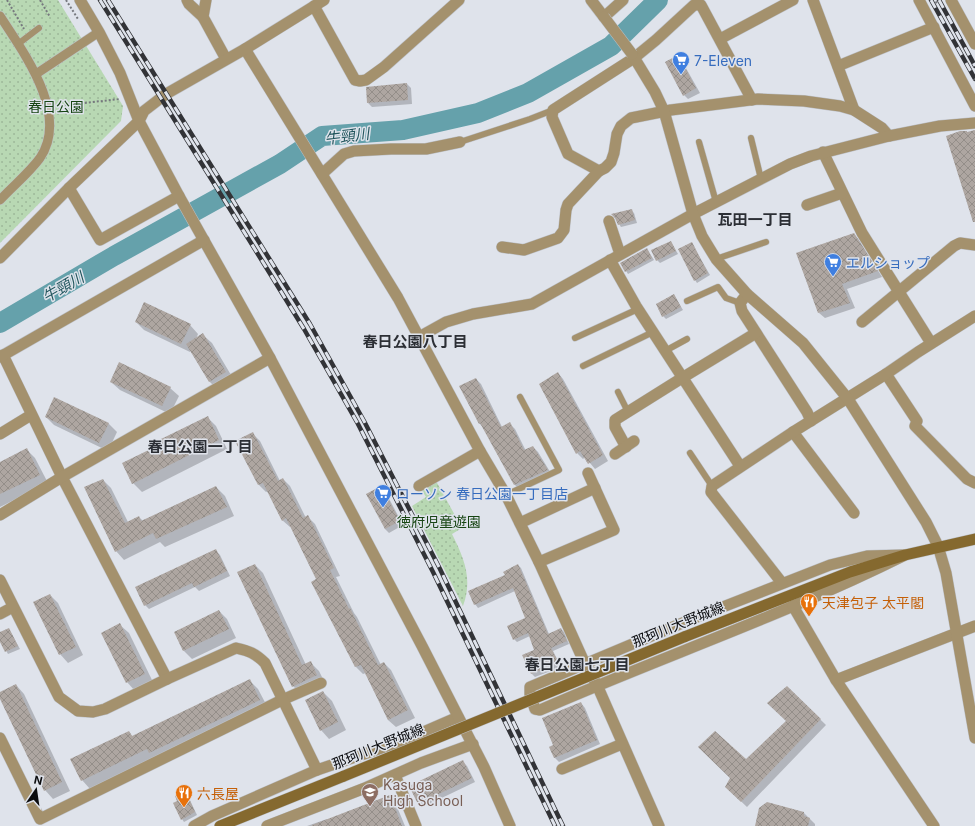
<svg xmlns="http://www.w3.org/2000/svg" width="975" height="826" viewBox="0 0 975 826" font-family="Inter,'Noto Sans JP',sans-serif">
<defs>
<pattern id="park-dots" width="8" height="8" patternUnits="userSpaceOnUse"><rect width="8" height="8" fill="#b8d8b3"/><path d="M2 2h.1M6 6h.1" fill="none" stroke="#9db899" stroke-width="1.8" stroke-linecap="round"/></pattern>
<pattern id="building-cross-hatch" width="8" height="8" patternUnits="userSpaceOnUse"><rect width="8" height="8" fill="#aea6a1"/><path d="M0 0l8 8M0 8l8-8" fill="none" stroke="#948e89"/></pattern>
</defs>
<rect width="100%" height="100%" fill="#dfe3eb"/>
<!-- park -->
<g fill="url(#park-dots)">
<polygon points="0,0 58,0 123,106 121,121 0,243"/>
<path d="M436,481L462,528L452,534C464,558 473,579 463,606L412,506L426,497L421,489Z"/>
</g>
<!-- shadow -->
<g fill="#0003">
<polygon points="678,57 682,61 700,93 688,99 684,95"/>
<polygon points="407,84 411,88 412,104 372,107 368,103"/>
<polygon points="631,210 634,213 637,223 621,227 619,224"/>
<polygon points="854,234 859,240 882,277 847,289 855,308 825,318 819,313"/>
<polygon points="671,242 678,254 660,263 657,260"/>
<polygon points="692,244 710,275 697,283 695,280"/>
<polygon points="647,249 654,260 628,274 621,263"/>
<polygon points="674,295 683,310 666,319 663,316"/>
<polygon points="136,322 190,325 198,334 196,339 203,335 212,343 234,380 218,390 209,381 191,350 190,352 144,330"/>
<polygon points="558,373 563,379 608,461 595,469 585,457 583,459 577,453 540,384"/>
<polygon points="476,379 481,384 502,427 510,424 515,429 526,451 533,447 538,452 552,475 520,490 515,485 484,428 479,423"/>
<polygon points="111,382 170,388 179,396 170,414 120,390"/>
<polygon points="46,417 108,423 117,432 108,451 54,425"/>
<polygon points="208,418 216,426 227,449 142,492 133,483 162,445"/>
<polygon points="253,434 260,441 280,481 283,479 290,486 306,518 308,517 315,524 340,576 336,577 354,613 357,617 381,665 384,663 391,670 415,718 396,727 388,720 366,673 363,674 356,667 317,580 291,527 290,527 282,520 268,491 266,492 259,485 237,442"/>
<polygon points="27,450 35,458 48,483 0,507 0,463"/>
<polygon points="103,480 111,488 128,522 139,517 143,521 216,487 225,496 234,516 165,547 160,542 124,560 116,551"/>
<polygon points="381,487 385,491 403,525 389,533 385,529"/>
<polygon points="216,551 220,555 230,576 199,591 195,587 149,609 145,605"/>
<polygon points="255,565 263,573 306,665 310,662 319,671 325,683 301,694 293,686"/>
<polygon points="518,565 521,568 549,634 561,629 564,632 569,644 553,651 561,667 535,677 532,674 535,650 530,636 517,642 514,639 526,618 515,591 478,608 475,604"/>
<polygon points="50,595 58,603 83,655 68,663 60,654"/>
<polygon points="219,611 227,619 236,638 192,659 184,651 175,632"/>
<polygon points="120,625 129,633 153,682 135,691 127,682"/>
<polygon points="9,629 20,649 8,654 0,639 0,634"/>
<polygon points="250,681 258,689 268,708 90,789 82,780 129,732 133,737"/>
<polygon points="16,685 24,694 70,791 53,799 45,790 0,697 0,693"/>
<polygon points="787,687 826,725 747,807 726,787 746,761 787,721"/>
<polygon points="323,692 332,701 346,730 329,739 321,730"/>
<polygon points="581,703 585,708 600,744 559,762 555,758 550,748 555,746"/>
<polygon points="463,762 467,766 475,782 423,807 419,803"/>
<polygon points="185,793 188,796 197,815 184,822 182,819"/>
<polygon points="389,796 395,802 405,826 307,826 327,819 328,820"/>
<polygon points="804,813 815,824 815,826 756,826"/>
</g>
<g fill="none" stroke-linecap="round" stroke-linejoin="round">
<!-- river -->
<polyline stroke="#65a1ab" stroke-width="20" points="0,323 114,256 280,164 322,136 403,130 478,113 528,93 611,46 658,0"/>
</g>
<!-- building -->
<g fill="url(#building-cross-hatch)">
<polygon points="678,55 696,88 683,96 665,62"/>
<polygon points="407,83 408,100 367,103 366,87"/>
<polygon points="975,130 975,222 973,222 946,136 960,131 967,131 967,132"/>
<polygon points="632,209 635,220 618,225 615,218 611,214"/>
<polygon points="854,233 878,271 842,284 850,303 818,313 796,253"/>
<polygon points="671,241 676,251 656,261 651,250"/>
<polygon points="692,242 708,273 694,281 678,249"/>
<polygon points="647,248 652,258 625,272 620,263"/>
<polygon points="674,294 681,307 662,317 656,304"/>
<polygon points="144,302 191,324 181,344 135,322"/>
<polygon points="203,333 226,372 209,382 186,344"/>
<polygon points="119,362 171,387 162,406 110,382"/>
<polygon points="558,372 603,455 588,464 580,451 576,454 539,384"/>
<polygon points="476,378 501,427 510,422 524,450 533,446 548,470 514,485 480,423 479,424 459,386"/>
<polygon points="54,397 109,423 99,443 45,417"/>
<polygon points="208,416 219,440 132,484 122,463 161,444 159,440"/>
<polygon points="253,432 278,481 283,478 303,518 308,515 334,568 330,570 349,609 350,608 378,665 384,662 408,710 388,720 361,665 355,667 311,582 316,579 286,518 282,521 263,483 258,485 235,441"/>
<polygon points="27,448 40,475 0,494 0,462"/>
<polygon points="103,479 125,523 139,516 141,521 216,486 227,507 156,539 153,533 115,552 84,487"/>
<polygon points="381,486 400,521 385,529 366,494"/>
<polygon points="216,549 227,571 194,587 192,583 144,606 135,587"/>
<polygon points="255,564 302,665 311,661 317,675 292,687 237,572"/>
<polygon points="518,564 548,634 561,628 567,641 551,648 559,663 531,674 522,655 534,650 528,633 513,640 507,626 525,618 513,588 474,605 468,591 505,575 503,572"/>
<polygon points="50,594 76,647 59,655 33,602"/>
<polygon points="219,610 229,629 183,651 174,632"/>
<polygon points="120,623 145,674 126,683 101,633"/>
<polygon points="9,628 18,646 5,652 0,642 0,632"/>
<polygon points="250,679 260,700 149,753 147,749 81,781 70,759 129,731 132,736"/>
<polygon points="16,684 62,782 44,791 0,699 0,692"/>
<polygon points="787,686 821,719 741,802 725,787 730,778 698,747 715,731 746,759 786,721 767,703"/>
<polygon points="323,691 338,722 320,731 305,700"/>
<polygon points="581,702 597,740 554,758 549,747 553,745 542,718"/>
<polygon points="463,760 472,778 418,804 409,786"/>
<polygon points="186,792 195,812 181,820 173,803 177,801 175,796"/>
<polygon points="390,795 402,826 312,826 312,825"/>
<polygon points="767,802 804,812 804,816 810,818 808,826 755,826 759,808"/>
</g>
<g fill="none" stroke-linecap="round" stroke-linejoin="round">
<defs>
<g id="service">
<polyline points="18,44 39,28"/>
<polyline points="751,138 761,179"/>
<polyline points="460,142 530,119 553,110"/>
<polyline points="699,142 716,202"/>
<polyline points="716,259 766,242"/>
<polyline points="687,301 718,287 726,298 740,303"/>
<polyline points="575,338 638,309"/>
<polyline points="665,351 687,339"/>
<polyline points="583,366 653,332"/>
<polyline points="618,392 628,412"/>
<polyline points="690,453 712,486"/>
<polyline points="506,495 559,470 520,397"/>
</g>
<g id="pedestrian">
<path d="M0,16C23,52 70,114 40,158C29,173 13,186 0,200"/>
<polyline points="36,74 99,32"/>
</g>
<g id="minor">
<polyline points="187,0 189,4 203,17"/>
<polyline points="206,0 203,17 226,59"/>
<polyline points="813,0 854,110"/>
<polyline points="951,0 975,44"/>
<polyline points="314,6 355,80 360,81 366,80 384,67 459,0"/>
<polyline points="604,17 623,0"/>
<polyline points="720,39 793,0"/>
<polyline points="245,49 398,298 480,451 506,495 539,562 585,664 597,685 659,826"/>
<polyline points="838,66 934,27"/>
<polyline points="823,152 862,233 931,343"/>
<polyline points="599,171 568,154 552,117 553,110 634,58 656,40 694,5 701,5 752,100"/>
<polyline points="322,174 344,154 354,151 391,149 426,149 460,142"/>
<polyline points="69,188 100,240 179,196"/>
<polyline points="807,205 842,193"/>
<polyline points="609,221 620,254"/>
<polyline points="502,247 524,250 558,238 564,230 566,210 568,204 599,171 605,168 611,162 614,153 617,134 621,126 631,118 671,110 758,99 804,101 840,106 854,110 882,128 889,136"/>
<polyline points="610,260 636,306 740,466"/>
<polyline points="747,294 740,303 742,311 807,412 811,421"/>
<polyline points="862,322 954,246 960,243 975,245"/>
<polyline points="419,337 446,322 473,314 532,304 693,214 790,164 811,156 889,136 940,126 975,123"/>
<polyline points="886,374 917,421 915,426 967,479 975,483"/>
<polyline points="793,432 854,513"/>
<polyline points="0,434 31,415"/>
<polyline points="626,447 615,427 615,420 682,378 756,333"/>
<polyline points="615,454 634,441"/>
<polyline points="62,477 167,679"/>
<polyline points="419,486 480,451"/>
<polyline points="520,523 595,488"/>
<path d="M905,555C787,614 661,657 540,710L535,709L530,694V687L692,619L830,565L867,556Z"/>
<polyline points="539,562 614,530 588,473"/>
<polyline points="782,583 711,492 712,486 793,432 886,374 918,352 975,316"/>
<polyline points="793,606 836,680 934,826"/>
<polyline points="836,680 975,626"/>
<polyline points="0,738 40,819 282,700 321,683"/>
<polyline points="562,769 622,744"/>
<polyline points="395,775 416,826"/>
<polyline points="194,826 212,816 317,770 405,740 458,717"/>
<polyline points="267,826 365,788 421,763 473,744"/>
</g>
<g id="tertiary">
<polyline points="80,0 99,32 120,73 139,121 179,196 270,358 422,646 484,767 510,826"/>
<polyline points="591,0 604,17"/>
<polyline points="919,0 975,106"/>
<polyline points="632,54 655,92 664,111 693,214 702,236 716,259 747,294 803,343 848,399 926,522 938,546 946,573 975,738"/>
<polyline points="0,258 69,188 139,121 144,111 166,94 245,49 324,0"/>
<polyline points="3,355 62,477"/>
<polyline points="0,357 204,240"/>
<polyline points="0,515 62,477 270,358"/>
<path d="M0,580L59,697L78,711L93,712L105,709L167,679L236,648C249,651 255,653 265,663L317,770"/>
<polyline points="0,614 13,607"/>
</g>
<g id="secondary">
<polyline points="684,637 850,572 905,555 975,539"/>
<polyline points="220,826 344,776"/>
</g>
</defs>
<!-- service casing -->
<use href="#service" stroke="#bdc1c8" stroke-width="7"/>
<!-- pedestrian casing -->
<use href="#pedestrian" stroke="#bdc1c8" stroke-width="10"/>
<!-- minor casing -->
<use href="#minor" stroke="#bdc1c8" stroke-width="12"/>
<!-- tertiary casing -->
<use href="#tertiary" stroke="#bdc1c8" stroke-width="12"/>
<!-- secondary casing -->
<use href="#secondary" stroke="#bdc1c8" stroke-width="12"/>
<!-- path -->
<g stroke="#76787e" stroke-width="2" stroke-dasharray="2 2" stroke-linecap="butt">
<polyline points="7,0 24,29"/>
<polyline points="40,0 50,17"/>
<polyline points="66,0 78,19"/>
<polyline points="932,5 940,0"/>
<polyline points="57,106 120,99"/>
</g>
<!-- service -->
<use href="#service" stroke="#a4916d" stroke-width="6"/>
<!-- pedestrian -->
<use href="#pedestrian" stroke="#a4916d" stroke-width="9"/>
<!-- minor -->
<use href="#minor" stroke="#a4916d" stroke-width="11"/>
<!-- tertiary -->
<use href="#tertiary" stroke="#a4916d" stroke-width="11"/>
<!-- secondary -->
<use href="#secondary" stroke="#85692f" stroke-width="11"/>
<defs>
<g id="rail">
<polyline points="100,0 269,272 304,329 358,424 433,572 555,826"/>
<polyline points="108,0 310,324 364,421 440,569 563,826"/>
<polyline points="931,0 975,79"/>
<polyline points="939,0 975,66"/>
</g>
</defs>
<!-- rail casing -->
<use href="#rail" stroke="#323337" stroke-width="4.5"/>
<!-- rail -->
<use href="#rail" stroke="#dfe3eb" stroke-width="3" stroke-dasharray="9" stroke-linecap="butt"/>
<defs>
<polyline id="tertiary-bridge" points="604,17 632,54"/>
<polyline id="secondary-bridge" points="344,776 684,637"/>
</defs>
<!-- tertiary-bridge casing -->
<use href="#tertiary-bridge" stroke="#bdc1c8" stroke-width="12" stroke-linecap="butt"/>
<!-- secondary-bridge casing -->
<use href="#secondary-bridge" stroke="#bdc1c8" stroke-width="12" stroke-linecap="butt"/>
<!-- tertiary-bridge -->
<use href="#tertiary-bridge" stroke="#a4916d" stroke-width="11"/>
<!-- secondary-bridge -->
<use href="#secondary-bridge" stroke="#85692f" stroke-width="11"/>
</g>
<!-- icons -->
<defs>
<symbol id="supermarket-pin" viewBox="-11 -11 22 30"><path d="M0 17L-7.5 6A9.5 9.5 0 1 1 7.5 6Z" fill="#3f7fe0" stroke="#dfe3eb"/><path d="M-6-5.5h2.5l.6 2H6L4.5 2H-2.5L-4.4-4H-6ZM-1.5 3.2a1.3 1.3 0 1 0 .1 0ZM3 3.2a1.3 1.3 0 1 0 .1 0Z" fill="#fff"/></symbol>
<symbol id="restaurant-pin" viewBox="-11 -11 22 30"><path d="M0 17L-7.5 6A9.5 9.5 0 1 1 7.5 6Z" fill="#e8710a" stroke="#dfe3eb"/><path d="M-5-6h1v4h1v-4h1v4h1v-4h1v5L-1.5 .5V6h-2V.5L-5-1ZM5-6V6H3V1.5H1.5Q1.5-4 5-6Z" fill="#fff"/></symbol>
<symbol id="school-pin" viewBox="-11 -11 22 30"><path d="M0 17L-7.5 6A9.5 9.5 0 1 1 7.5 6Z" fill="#8d6e63" stroke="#dfe3eb"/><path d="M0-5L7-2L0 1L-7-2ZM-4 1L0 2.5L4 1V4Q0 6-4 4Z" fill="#fff"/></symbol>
</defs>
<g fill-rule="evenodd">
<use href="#supermarket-pin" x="671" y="50" width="20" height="27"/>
<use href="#supermarket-pin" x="823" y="252" width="20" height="27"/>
<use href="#supermarket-pin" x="373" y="483" width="20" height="27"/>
<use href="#restaurant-pin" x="799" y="592" width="20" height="27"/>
<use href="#school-pin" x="360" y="782" width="20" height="27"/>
<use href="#restaurant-pin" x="174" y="783" width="20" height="27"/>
</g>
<g text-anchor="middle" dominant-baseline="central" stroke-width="3" stroke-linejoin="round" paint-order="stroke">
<!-- shop labels -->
<g font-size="14" fill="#366cbe" stroke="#dfe3eb" text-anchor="start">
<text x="694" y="60">7-Eleven</text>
<text x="846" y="262">エルショップ</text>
<text x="396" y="493">ローソン 春日公園一丁目店</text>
</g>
<!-- park labels -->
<g font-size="14" fill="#174513" stroke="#dfe3eb">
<text x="56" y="106">春日公園</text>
<text x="439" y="521">徳府児童遊園</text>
</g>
<!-- food labels -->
<g font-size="14" fill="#c56008" stroke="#dfe3eb" text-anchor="start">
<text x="822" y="602">天津包子 太平閣</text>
<text x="197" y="793">六長屋</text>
</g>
<!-- street labels -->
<g font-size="14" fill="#0b0c0f" stroke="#dfe3eb">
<text transform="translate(678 624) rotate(-22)">那珂川大野城線</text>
<text transform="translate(378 746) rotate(-22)">那珂川大野城線</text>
</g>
<!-- education labels -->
<g font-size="14" fill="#785e54" stroke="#dfe3eb" text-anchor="start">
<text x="383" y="784">Kasuga<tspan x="383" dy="16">High School</tspan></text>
</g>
<!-- water labels -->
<g font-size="15" font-style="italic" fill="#21555d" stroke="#dfe3eb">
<text transform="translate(347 136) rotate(-7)">牛頸川</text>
<text transform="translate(63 287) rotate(-30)">牛頸川</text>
</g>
<!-- neighbourhood labels -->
<g font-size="15" font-weight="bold" fill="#2c2f35" stroke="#dfe3eb">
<text x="755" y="219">瓦田一丁目</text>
<text x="415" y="341">春日公園八丁目</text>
<text x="200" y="446">春日公園一丁目</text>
<text x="577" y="664">春日公園七丁目</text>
</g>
</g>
<!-- north arrow -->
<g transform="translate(36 790) rotate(13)" stroke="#dfe3eb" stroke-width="3" paint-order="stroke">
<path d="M0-3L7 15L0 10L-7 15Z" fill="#0b0c0f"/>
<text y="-6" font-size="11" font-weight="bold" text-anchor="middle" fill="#0b0c0f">N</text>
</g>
</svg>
